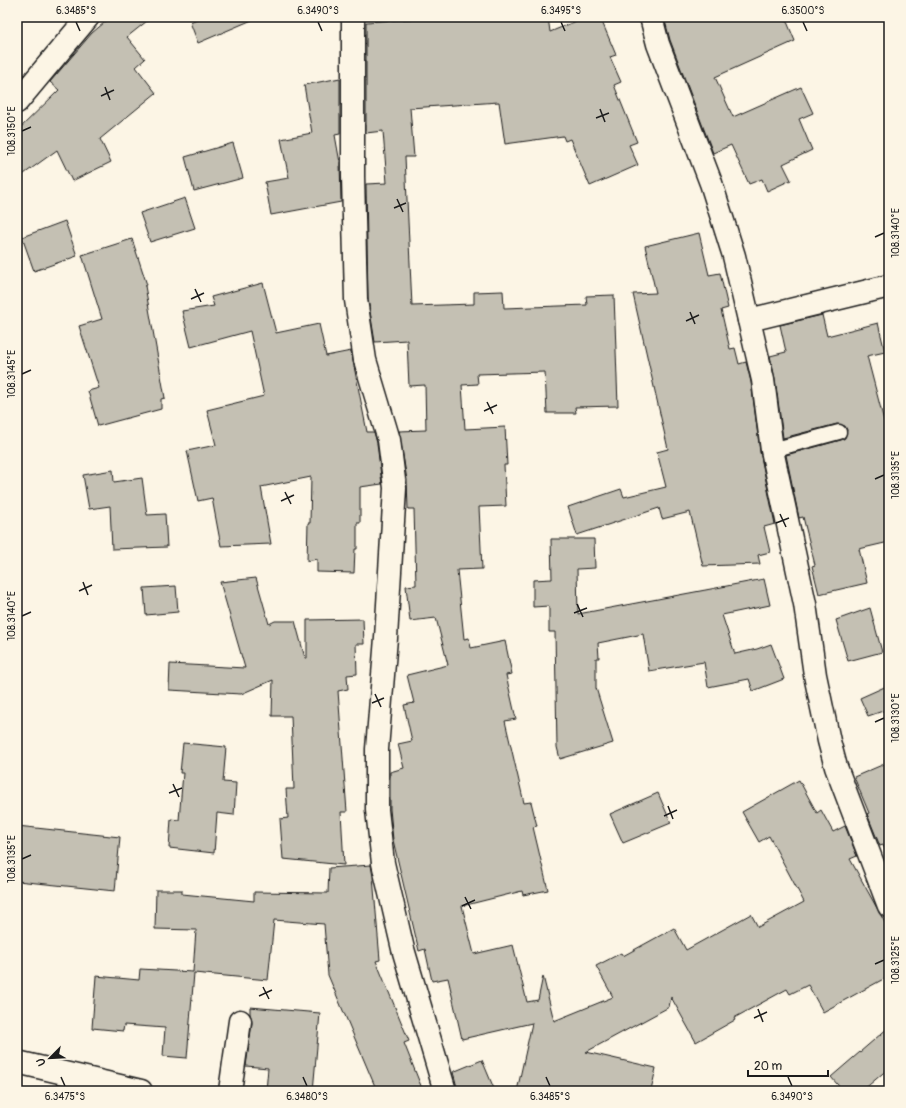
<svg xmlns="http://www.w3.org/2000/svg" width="906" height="1108" viewBox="0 0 906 1108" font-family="Pangolin,sans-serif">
<rect width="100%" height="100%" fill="#fcf5e5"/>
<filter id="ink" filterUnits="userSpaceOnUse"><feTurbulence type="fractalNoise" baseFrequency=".025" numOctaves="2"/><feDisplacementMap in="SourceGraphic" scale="8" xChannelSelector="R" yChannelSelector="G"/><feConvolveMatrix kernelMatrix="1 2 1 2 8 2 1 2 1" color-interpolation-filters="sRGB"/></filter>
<g filter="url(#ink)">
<!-- building -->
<g fill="#c4c0b3" stroke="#1c1c1c">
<polygon points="111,17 152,17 127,37 145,59 136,67 156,93 100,139 111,162 72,181 57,150 17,179 17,131 59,90 50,82 92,33"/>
<polygon points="202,17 259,17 198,43 190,22"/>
<polygon points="437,17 548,17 550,32 586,17 600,17 616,55 610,57 621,82 614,85 637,142 629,145 638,165 590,186 570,139 565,141 563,136 505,144 499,102 410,108 414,157 405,157 412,306 474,304 474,292 503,291 504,308 587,305 586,296 614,295 618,406 575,407 576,413 547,413 545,372 477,374 478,384 462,385 465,429 505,427 507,465 504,465 506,506 479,507 482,569 457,570 464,639 469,638 471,648 505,641 512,674 506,675 516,719 505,721 524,803 531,802 537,826 533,827 548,890 523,895 522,891 462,906 474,954 513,945 527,1002 538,1000 543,976 554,1021 613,997 596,966 621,953 623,956 674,928 686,950 751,914 758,927 804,902 769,836 759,842 742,812 799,780 817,813 821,810 833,832 845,826 857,856 850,859 889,930 889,976 823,1012 808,985 790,994 787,989 734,1018 735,1020 696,1042 671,997 669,1007 586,1052 656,1068 651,1091 517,1091 532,1023 462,1039 448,978 432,981 425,949 419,951 393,840 390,809 390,772 404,768 398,744 412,741 404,705 414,703 407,675 448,665 436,618 410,621 406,586 416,585 414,509 408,509 407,480 399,431 426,430 425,385 409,386 407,340 375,342 368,299 366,184 387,183 383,131 366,133 366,22"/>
<polygon points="664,17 785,17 795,41 715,77 733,117 801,87 813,113 799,119 812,150 783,164 791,180 767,191 762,179 749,184 731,145 713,153 670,40"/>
<polygon points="340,78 340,134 335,135 340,163 341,202 271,215 265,182 289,178 281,139 312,133 304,85"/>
<polygon points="233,143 243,178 194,191 185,157"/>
<polygon points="185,198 195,228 150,242 140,213"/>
<polygon points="65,221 77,256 34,271 22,237"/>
<polygon points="699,233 709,275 720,273 728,308 721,310 730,349 735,348 739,364 746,362 751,382 760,452 775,524 764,527 770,552 758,555 760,564 703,566 690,512 662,519 659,508 577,535 568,507 621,489 624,497 666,487 657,452 668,449 633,294 656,293 645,246"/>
<polygon points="132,239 147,285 145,286 165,398 161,399 161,409 98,426 88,391 99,388 79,326 102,319 82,255"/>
<polygon points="263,283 276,333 319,324 326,356 351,351 367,432 374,432 377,443 382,484 360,487 360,523 357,523 357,549 355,549 354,573 317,572 317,559 307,561 308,523 310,523 311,477 261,487 271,544 221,546 212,498 198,501 187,451 216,445 207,410 264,396 250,331 191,347 182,311 214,306 211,297"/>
<polygon points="822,315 827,336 878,323 885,352 867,356 884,421 889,420 889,542 859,549 867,583 819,594 812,566 815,565 803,517 799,518 786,455 841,440 845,438 847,430 845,426 837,424 783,438 775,378 770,356 786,352 780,325"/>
<polygon points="113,470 114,482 142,478 147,515 165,514 167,547 112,549 110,506 89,509 83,475"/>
<polygon points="551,539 594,539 595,568 577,569 578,614 764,579 770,605 722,615 735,654 757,649 771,644 784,679 753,691 749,679 708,687 704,662 649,671 643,634 598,643 599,658 596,658 596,688 613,743 560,759 557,747 555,632 549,632 549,606 533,607 533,580 552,579"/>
<polygon points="256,578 269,624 275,621 295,621 305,658 307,658 307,620 363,619 364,644 356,644 357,674 347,675 348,689 338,691 347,812 341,812 344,865 283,859 280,819 288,818 286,789 294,789 291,716 272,716 273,680 241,694 169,690 170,664 245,668 220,582"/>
<polygon points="176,586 178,612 146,615 144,588"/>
<polygon points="870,608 882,652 848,661 836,620"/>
<polygon points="889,685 889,709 868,716 860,698"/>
<polygon points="183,743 226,747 223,782 236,783 234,815 217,813 214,853 169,848 171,819 179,820 183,773 180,773"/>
<polygon points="889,762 889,859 883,845 880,846 867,814 869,813 854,777"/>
<polygon points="658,793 671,823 623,843 610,814"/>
<polygon points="17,826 120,837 115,891 17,881"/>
<polygon points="371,865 373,877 380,960 376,961 409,1041 404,1043 423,1091 377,1091 328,975 324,924 274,920 268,980 194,973 187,1058 163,1056 165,1028 124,1025 123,1031 92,1028 96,976 139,980 140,969 193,972 196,930 155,929 156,890 182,890 182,894 254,901 254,892 328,893 329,868"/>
<polygon points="250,1007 320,1013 313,1091 266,1091 268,1068 246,1066 252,1023 250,1014"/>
<polygon points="889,1027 889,1068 862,1091 843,1091 831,1077"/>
<polygon points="482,1060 495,1091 458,1091 453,1072"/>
</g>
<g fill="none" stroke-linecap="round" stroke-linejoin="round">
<defs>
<polyline id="service" points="772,450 839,432"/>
<g id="minor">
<polyline points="353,17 353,176 356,300 365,360 389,440 395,488 386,638 377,749 377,810 383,863 403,949 445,1091"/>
<polyline points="651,17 658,44 711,183 734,256 763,380 772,450 805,604 815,675 829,741 836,767 889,906"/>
<polyline points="17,102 88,17"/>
<polyline points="749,320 889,286"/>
<polyline points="230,1091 240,1021"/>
</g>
<polyline id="primary" points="17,1062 141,1091"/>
</defs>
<!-- service casing -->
<use href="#service" stroke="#1c1c1c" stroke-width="17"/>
<!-- minor casing -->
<use href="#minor" stroke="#1c1c1c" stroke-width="25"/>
<!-- primary casing -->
<use href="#primary" stroke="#1c1c1c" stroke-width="25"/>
<!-- service -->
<use href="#service" stroke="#fcf5e5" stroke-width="14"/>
<!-- minor -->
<use href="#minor" stroke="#fcf5e5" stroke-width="22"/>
<!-- primary -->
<use href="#primary" stroke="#fcf5e5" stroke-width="22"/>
</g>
</g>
<!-- ticks -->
<path fill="none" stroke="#1c1c1c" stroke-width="1.5" d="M76,22L80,31M318,22L322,31M561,22L565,31M803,22L807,31M105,87L110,100M101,96L114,90M600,109L605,122M596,118L609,113M22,131L31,127M397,199L403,212M394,208L406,203M875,237L884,233M195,289L201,302M191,299L204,293M690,312L695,324M686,321L699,315M22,374L31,370M487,402L493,414M484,411L497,405M875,479L884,475M285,492L291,504M281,501L294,495M780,514L786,527M776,523L789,518M83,582L88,595M79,591L92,585M577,604L583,617M574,613L587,608M22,616L31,612M375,694L381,707M372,703L384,698M875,722L884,718M173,784L179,797M169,793L182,788M668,806L673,819M664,816L677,810M22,859L31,855M465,897L471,909M462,906L475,900M875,964L884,960M263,987L269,999M259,996L272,990M758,1009L763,1022M754,1018L767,1012M61,1077L65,1086M303,1077L307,1086M546,1077L550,1086M788,1077L792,1086"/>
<!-- margin -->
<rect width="906" height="1108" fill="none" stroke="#fcf5e5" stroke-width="44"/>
<!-- north arrow -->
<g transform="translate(50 1058) rotate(246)" stroke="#fcf5e5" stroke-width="3" paint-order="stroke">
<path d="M0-3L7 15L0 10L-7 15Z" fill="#1c1c1c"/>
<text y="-6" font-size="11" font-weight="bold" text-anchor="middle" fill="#1c1c1c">U</text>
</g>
<!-- scale -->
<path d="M748 1070v6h80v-6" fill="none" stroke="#1c1c1c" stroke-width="2"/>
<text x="754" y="1070" font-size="12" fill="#1c1c1c" stroke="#fcf5e5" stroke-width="3" paint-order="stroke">20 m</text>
<rect x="22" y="22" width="862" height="1064" fill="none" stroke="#1c1c1c" stroke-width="1.5"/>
<g font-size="10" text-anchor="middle" fill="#1c1c1c">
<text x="76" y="14">6.3485°S</text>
<text x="318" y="14">6.3490°S</text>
<text x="561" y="14">6.3495°S</text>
<text x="803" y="14">6.3500°S</text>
<text transform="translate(11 131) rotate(-90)" y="4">108.3150°E</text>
<text transform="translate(895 233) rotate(-90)" y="4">108.3140°E</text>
<text transform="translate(11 374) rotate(-90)" y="4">108.3145°E</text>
<text transform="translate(895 475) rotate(-90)" y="4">108.3135°E</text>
<text transform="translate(11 616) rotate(-90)" y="4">108.3140°E</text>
<text transform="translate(895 718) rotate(-90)" y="4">108.3130°E</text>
<text transform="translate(11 859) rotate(-90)" y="4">108.3135°E</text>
<text transform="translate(895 960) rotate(-90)" y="4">108.3125°E</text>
<text x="65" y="1100">6.3475°S</text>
<text x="307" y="1100">6.3480°S</text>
<text x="550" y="1100">6.3485°S</text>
<text x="792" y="1100">6.3490°S</text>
</g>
</svg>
